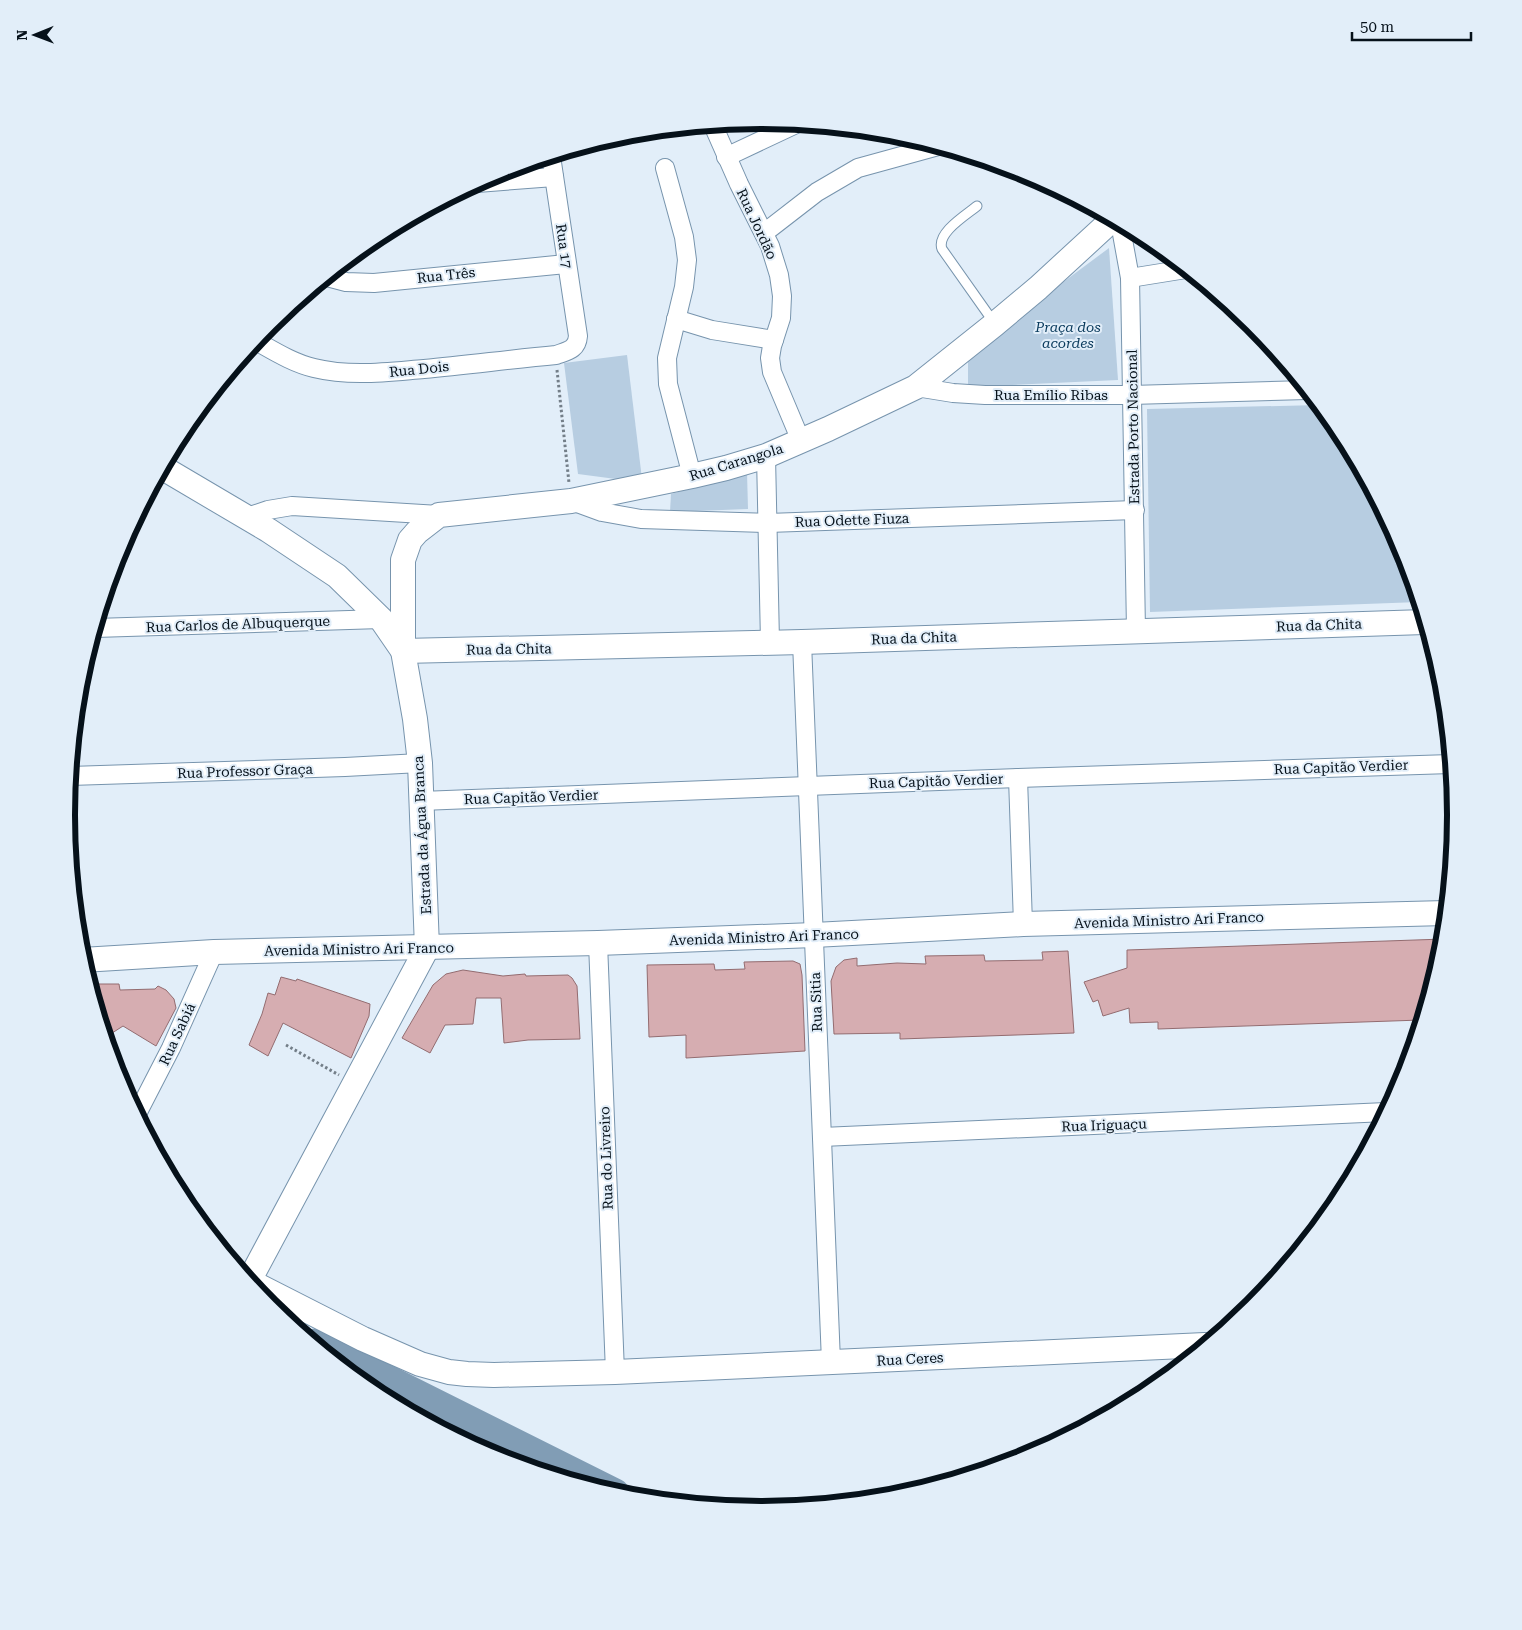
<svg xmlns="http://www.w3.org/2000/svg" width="1522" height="1630" viewBox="0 0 1522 1630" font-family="'Roboto Serif',serif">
<rect width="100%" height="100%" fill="#e2eef9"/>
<!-- green -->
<g fill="#b7cde1">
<polygon points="1109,248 1118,380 968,387 968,353"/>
<polygon points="627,355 642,479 631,481 578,474 564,363"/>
<polygon points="1319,405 1339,429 1403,549 1419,602 1150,612 1147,409"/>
<polygon points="747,472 748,509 670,512 671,494"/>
</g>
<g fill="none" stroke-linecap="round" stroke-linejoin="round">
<!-- stream -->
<polyline stroke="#5c7386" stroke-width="5" points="717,1505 836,1502"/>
<!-- river -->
<polyline stroke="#819db5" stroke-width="29" points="315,1343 615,1493"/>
</g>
<!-- building -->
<g fill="#d6adb1" stroke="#936c70">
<polygon points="1444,939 1442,951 1421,1020 1158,1029 1158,1022 1130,1023 1129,1008 1103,1016 1098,1000 1093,1002 1084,982 1127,968 1127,950"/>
<polygon points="1068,951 1074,1033 900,1039 900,1033 834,1034 831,981 836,967 844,960 857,958 857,966 897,963 926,964 925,956 984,955 985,961 1043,960 1042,952"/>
<polygon points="793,961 800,964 802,975 805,1051 686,1058 686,1035 649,1037 647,965 714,964 715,970 745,969 744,962"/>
<polygon points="463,970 503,976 525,974 526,976 568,975 572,978 577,986 580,1039 528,1040 504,1043 501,998 476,998 473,1024 445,1025 430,1053 402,1038 433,985 446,974"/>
<polygon points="281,977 296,981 297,979 370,1004 369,1016 351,1058 283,1023 268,1056 249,1045 262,1014 268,993 275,995"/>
<polygon points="90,984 119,984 120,990 155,989 158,986 166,990 174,999 176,1008 156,1046 123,1026 106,1037"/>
</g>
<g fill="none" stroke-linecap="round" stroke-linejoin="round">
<defs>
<path id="lane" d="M977,206C966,215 936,233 942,249L995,324"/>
<g id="street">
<polyline points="713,125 739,184 770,246 779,275 782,296 781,318 772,346 770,358 772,372 801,441"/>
<polyline points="726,157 796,124"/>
<polyline points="665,168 684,237 687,260 684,287 667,358 668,384 692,476"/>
<polyline points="477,183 554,177"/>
<polyline points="1120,223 1130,278 1136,631"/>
<polyline points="764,233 817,192 858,168 938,146"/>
<polyline points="327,277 346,282 374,283 566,264"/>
<polyline points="1130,278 1186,269"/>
<polyline points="676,319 712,330 774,340"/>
<path d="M256,341C274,351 293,363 314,368C351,377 387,372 424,369C468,365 512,359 556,355C567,351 577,350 578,336L551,156"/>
<polyline points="916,387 953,393 985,395 1131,395 1307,390"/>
<polyline points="766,456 770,642"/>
<polyline points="572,501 602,512 641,519 768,523 1135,510"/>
<polyline points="247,517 268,510 292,506 439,515"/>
<polyline points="95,628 381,619"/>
<polyline points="802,642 831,1362"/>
<polyline points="70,776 345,767 420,763"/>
<polyline points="1018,778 1023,924"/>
<polyline points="421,801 1018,778 1451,764"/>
<polyline points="598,943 615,1372"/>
<polyline points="137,1114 171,1048 214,952"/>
<polyline points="822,1137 1386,1112"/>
</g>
<g id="secondary">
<polyline points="163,468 268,530 337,576 381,619 403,651 415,719 420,763 427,948 249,1281"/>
<polyline points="403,651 802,642 1425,622"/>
<polyline points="403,651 403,560 410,540 417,532 439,515 571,501 692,476 726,468 766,456 828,429 916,387 995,324 1038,288 1113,219"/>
<polyline points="82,960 214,952 598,943 814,935 1023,924 1446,913"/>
<polyline points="249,1281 363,1339 420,1364 449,1372 467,1374 494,1375 615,1372 1205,1345"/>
</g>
</defs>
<!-- lane casing -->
<use href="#lane" stroke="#7794ad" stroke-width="11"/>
<!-- street casing -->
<use href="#street" stroke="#7794ad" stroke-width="20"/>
<!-- secondary casing -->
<use href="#secondary" stroke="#7794ad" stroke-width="26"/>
<!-- path -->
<g stroke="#737e88" stroke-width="3" stroke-dasharray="2.5 2.5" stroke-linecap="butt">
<polyline points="557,370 569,483"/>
<polyline points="286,1045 339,1075"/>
</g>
<!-- lane -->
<use href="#lane" stroke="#fff" stroke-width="9"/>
<!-- street -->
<use href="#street" stroke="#fff" stroke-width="18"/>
<!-- secondary -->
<use href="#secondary" stroke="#fff" stroke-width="24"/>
</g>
<g text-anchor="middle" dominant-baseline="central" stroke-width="4" stroke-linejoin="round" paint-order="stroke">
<!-- street labels -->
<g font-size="14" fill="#06111a" stroke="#e2eef9">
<text transform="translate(757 224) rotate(65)">Rua Jordão</text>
<text transform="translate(564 246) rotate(82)">Rua 17</text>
<text transform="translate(446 275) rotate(-6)">Rua Três</text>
<text transform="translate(419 369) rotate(-6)">Rua Dois</text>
<text x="1051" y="395">Rua Emílio Ribas</text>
<text transform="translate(1133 427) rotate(-91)">Estrada Porto Nacional</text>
<text transform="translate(736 462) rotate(-17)">Rua Carangola</text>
<text transform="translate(852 520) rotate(-2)">Rua Odette Fiuza</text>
<text transform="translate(238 624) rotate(-2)">Rua Carlos de Albuquerque</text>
<text transform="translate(1319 625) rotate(-2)">Rua da Chita</text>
<text transform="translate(914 638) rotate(-2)">Rua da Chita</text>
<text transform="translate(509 649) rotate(-1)">Rua da Chita</text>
<text transform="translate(1341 767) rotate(-2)">Rua Capitão Verdier</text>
<text transform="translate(245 771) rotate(-2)">Rua Professor Graça</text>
<text transform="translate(936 781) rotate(-2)">Rua Capitão Verdier</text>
<text transform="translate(531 797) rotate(-2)">Rua Capitão Verdier</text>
<text transform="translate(422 835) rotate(-93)">Estrada da Água Branca</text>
<text transform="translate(1169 920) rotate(-2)">Avenida Ministro Ari Franco</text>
<text transform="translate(764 937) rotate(-2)">Avenida Ministro Ari Franco</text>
<text transform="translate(359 949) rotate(-1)">Avenida Ministro Ari Franco</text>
<text transform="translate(816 1002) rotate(-92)">Rua Sitia</text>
<text transform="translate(177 1034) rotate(-65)">Rua Sabiá</text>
<text transform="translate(1104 1125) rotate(-2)">Rua Iriguaçu</text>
<text transform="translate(606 1158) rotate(-92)">Rua do Livreiro</text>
<text transform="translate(910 1359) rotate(-3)">Rua Ceres</text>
</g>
<!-- park labels -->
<g font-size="14" font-style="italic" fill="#093a5c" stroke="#e2eef9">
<text x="1068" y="327">Praça dos<tspan x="1068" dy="16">acordes</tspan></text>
</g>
</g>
<!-- crop -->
<path d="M0 0H1522V1630H0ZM75 815a686 686 0 1 1 1372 0a686 686 0 1 1-1372 0Z" fill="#e2eef9" fill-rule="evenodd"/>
<path fill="none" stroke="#06111a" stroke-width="6" d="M75 815a686 686 0 1 1 1372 0a686 686 0 1 1-1372 0Z"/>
<!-- north arrow -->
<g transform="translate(35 35) rotate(269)" stroke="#e2eef9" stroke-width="4" paint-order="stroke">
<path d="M0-4L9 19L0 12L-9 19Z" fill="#06111a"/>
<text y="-8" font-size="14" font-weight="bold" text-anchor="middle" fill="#06111a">N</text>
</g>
<!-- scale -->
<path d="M1352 32v8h119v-8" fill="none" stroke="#06111a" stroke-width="2.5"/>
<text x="1360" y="32" font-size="15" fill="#06111a" stroke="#e2eef9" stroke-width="4" paint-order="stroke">50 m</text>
</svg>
